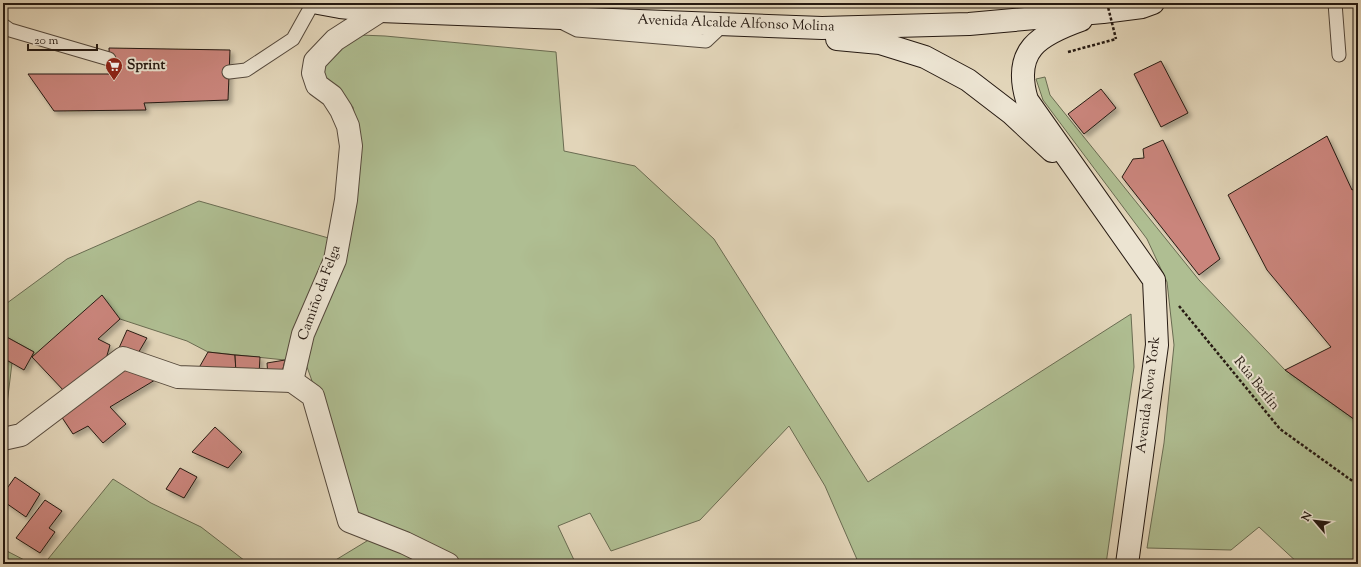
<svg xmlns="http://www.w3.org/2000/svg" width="1361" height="567" viewBox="0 0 1361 567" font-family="'Sorts Mill Goudy',serif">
<defs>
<filter id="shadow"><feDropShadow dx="3.5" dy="3.5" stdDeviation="2" flood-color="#0004"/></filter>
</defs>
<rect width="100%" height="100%" fill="#e2d5b9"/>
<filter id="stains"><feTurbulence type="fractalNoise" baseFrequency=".005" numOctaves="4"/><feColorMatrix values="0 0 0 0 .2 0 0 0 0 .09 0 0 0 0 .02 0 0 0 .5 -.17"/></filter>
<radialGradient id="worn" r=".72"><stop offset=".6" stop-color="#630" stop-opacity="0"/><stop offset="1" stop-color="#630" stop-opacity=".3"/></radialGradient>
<!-- green -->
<g fill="#afbe92" stroke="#6a6c52">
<path d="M360,35L385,36L556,52L564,151L635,166L714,239L868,482L1131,314L1134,367L1106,564H859L825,486L789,426L700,520L611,551L590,513L558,526L574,560L567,564H329L385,530L354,517L323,397L312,381L306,364L285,360L208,352L187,341L120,319L32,357L34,352L3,335V306L67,259L199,201L346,243L357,130L353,107L342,94L326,83L322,72C331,55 343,45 360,35Z"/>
<polygon points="1045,77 1050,95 1199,280 1285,370 1358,422 1358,564 1299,564 1259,527 1231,550 1147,548 1164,443 1174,345 1167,282 1147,239 1043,100 1036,79"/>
<polygon points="3,358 12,363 4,429 3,429"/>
<polygon points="113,479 151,503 201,527 249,564 44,564"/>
<polygon points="3,549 32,564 3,564"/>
</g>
<!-- building -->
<g fill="#ca857b" stroke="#261a12" filter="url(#shadow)">
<polygon points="109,48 230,50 228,100 144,103 146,110 54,111 28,74 110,74"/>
<polygon points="1161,61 1188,113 1161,127 1134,74"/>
<polygon points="1101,89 1116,108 1084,134 1068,114"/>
<polygon points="1327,136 1352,190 1358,187 1358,422 1285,370 1331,347 1267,270 1228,195"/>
<polygon points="1163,140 1220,259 1199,275 1122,177 1133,159 1144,158 1143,149"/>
<polygon points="102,295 120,319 98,339 110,345 106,359 65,392 32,357"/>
<polygon points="127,330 147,338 137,355 119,348"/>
<polygon points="3,335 34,352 24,370 3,358"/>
<polygon points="208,352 235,355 236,373 196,373"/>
<polygon points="235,355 260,357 259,374 236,373"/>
<polygon points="285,360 281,377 268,377 267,363"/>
<polygon points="133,365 155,380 110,407 126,424 103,443 88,426 73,434 61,416 111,376"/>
<polygon points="215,427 242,452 228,468 192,452"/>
<polygon points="180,468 197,477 184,498 166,489"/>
<polygon points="15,477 40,494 26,517 3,501 3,494"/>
<polygon points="45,500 62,511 49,528 55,532 40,553 16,538"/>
<polygon points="574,560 577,564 567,564"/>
</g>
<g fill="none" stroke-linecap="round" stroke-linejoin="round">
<defs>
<g id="service">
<polyline points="1335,3 1339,55"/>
<polyline points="559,21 577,30 706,41 724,24"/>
<polyline points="3,25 10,30 109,59"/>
<polyline points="229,72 246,70 293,39 313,3"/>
</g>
<g id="minor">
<polyline points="292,381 303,334 335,260 346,200 351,146 348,126 341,110 332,96 317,85 313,73 315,61 335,40 380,11"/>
<polyline points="292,381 313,396 349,521 405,543 448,564"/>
<polyline points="3,439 21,435 123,358 178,377 292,381"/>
</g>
<g id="secondary">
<polyline points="318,3 340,7 380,11 822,28 969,24 1103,12 1142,7 1153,3"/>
<path d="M1081,20C1039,35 1012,50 1027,100L1154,280L1157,345L1127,564"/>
<polyline points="837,39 880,43 925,57 968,80 1011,113 1052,151"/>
</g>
</defs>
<!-- service casing -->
<use href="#service" stroke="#55493c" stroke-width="15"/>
<!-- minor casing -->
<use href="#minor" stroke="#55493c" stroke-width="24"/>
<!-- secondary casing -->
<use href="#secondary" stroke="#261a12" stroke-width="24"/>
<!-- path -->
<g stroke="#261a12" stroke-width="2.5" stroke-dasharray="3 2" stroke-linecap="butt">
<polyline points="1068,52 1116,39"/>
<polyline points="1179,306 1280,429 1358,485"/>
</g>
<!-- service -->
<use href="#service" stroke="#ece4d2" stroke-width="13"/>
<!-- minor -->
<use href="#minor" stroke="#ece4d2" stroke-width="22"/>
<!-- secondary -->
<use href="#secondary" stroke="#ece4d2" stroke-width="22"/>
<!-- path-bridge -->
<polyline stroke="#261a12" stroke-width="2.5" stroke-dasharray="3 2" stroke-linecap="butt" points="1107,3 1116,39"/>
</g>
<!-- icons -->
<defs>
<symbol id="supermarket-pin" viewBox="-11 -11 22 30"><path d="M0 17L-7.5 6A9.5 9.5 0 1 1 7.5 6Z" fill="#8f2418" stroke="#ece4d2"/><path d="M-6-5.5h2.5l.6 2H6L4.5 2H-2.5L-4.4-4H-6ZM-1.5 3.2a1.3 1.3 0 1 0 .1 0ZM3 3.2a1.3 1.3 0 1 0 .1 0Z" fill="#fff"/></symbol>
</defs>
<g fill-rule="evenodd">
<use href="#supermarket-pin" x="104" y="56" width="20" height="27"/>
</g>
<g text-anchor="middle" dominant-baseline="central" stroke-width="4" stroke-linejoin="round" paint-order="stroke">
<!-- street labels -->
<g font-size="14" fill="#261a12" stroke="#ece4d2">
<text transform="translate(736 24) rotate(2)">Avenida Alcalde Alfonso Molina</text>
<text transform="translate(320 293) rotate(-70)">Camiño da Felga</text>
<text transform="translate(1256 384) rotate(51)">Rúa Berlín</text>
<text transform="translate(1149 395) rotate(-83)">Avenida Nova York</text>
</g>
<!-- poi labels -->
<g font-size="14" font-weight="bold" fill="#261a12" stroke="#ece4d2" text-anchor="start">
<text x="127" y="66">Sprint</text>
</g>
</g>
<!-- margin -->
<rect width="1361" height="567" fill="none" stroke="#e2d5b9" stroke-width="16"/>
<rect x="4" y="4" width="1353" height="559" fill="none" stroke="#261a12" stroke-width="2"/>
<rect x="8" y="8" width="1345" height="551" fill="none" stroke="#261a12"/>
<!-- north arrow -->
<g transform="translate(1315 521) rotate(298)" stroke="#ece4d2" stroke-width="3" paint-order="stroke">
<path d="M0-3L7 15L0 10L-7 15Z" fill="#261a12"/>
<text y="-6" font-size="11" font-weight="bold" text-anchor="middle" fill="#261a12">N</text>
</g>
<!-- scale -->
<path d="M28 44v6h69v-6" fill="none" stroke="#261a12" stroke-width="2"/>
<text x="34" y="44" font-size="12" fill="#261a12" stroke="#ece4d2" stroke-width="3" paint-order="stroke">20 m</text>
<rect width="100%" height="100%" filter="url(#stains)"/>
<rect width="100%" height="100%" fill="url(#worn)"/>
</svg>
